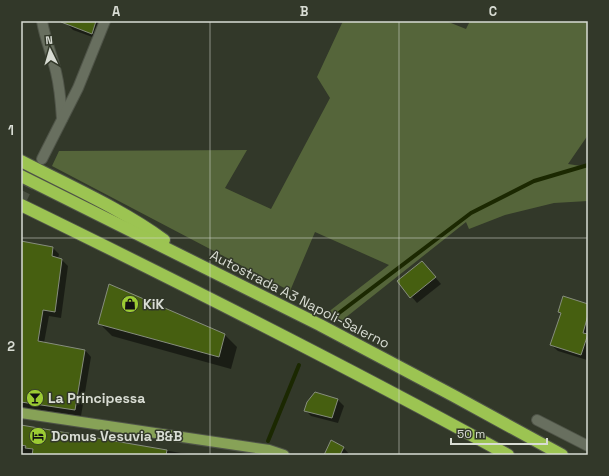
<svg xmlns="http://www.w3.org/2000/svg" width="609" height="476" viewBox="0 0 609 476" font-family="'Space Grotesk',sans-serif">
<rect width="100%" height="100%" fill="#323829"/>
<!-- green -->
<polygon fill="#55653a" points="343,21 446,21 466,29 470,21 588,21 588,135 568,164 588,167 588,201 554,203 505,215 469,229 466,222 340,322 327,313 389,265 315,232 290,291 52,166 59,151 247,150 225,188 271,209 330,98 317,77"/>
<!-- shadow -->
<g fill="#0007">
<polygon points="68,21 105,21 98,39 73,30 67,24"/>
<polygon points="21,242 53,248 59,254 58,259 61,259 68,266 61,318 49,316 44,343 85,350 91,357 81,416 21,407"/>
<polygon points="422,262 441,284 417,303 398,281"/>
<polygon points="588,305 588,358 587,360 558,351 551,345 561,314 560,312"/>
<polygon points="100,324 225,335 237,347 231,369 112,336"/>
<polygon points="337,399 344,406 338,423 311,416 305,410"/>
<polygon points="21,426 181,453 195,455 33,455 21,453"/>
<polygon points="343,447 349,454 349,455 325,455"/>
</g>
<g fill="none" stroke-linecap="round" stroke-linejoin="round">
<!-- stream -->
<g stroke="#1b2801" stroke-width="4">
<polyline points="339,313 471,213 534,181 588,165"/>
<polyline points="268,441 299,365"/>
</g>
</g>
<!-- building -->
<g fill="#465f10" stroke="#868d7d">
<polygon points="61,21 96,21 92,34 61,22"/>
<polygon points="21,241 53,247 52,256 62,259 55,312 43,310 38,341 85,350 75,410 21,402"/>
<polygon points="422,261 436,277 410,298 397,281"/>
<polygon points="109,284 225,334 219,357 98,324"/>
<polygon points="563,296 588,304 588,315 583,333 588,334 581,355 550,345 561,313 558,312"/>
<polygon points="315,392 338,399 332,418 304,411 307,402"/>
<polygon points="21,425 167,450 166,455 32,455 33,449 25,448 26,446 21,445"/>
<polygon points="331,440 344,447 340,455 324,455"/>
</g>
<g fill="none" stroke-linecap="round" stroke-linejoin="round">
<!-- minor-tunnel -->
<polyline stroke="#4b5142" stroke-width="10" stroke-dasharray="10 5" stroke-linecap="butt" points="21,201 34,174"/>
<defs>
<g id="minor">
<path d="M42,21C45,39 52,55 56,72C60,88 61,103 62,119"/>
<polyline points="42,159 78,88 105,21"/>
<polyline points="537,420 588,446"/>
</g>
<polyline id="primary" points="21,413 269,450 284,455"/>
<g id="motorway">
<path d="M21,161C69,186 120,208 164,240"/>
<polyline points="21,176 320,325 454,396 562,455"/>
<path d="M21,205C185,285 348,367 508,455"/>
</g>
</defs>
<!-- minor casing -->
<use href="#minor" stroke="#4f5448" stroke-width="12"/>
<!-- primary casing -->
<use href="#primary" stroke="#4f5448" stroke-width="12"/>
<!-- motorway casing -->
<use href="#motorway" stroke="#4f5448" stroke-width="14"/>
<!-- minor -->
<use href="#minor" stroke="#686f5f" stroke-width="10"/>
<!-- primary -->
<use href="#primary" stroke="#87a257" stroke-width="10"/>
<!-- motorway -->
<use href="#motorway" stroke="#9cc452" stroke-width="12"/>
</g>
<!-- grid -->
<path fill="none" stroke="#d8dcd3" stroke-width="1" stroke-opacity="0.55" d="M210,21V455M399,21V455M21,238H588"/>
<!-- icons -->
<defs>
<symbol id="shop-disc" viewBox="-11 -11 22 22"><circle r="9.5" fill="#9bcb33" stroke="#323829"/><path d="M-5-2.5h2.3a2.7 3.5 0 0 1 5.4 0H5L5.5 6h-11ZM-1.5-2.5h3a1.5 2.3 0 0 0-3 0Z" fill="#111"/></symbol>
<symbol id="bar-disc" viewBox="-11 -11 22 22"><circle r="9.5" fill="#9bcb33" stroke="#323829"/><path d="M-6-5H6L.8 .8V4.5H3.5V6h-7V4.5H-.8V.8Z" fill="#111"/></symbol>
<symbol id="hotel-disc" viewBox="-11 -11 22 22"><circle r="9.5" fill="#9bcb33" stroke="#323829"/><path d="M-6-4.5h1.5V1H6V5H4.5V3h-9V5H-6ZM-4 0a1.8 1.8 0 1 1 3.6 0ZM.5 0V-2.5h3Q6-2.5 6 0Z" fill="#111"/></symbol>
</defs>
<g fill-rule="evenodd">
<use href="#shop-disc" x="120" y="294" width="20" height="20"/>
<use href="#bar-disc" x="25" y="388" width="20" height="20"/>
<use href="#hotel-disc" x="28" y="426" width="20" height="20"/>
</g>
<g text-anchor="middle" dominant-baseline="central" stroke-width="3" stroke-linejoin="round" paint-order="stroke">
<!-- street labels -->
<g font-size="14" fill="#d8dcd3" stroke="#323829">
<text transform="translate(300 299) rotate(27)">Autostrada A3 Napoli-Salerno</text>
</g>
<!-- poi labels -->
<g font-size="14" font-weight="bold" fill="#d8dcd3" stroke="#323829" text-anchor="start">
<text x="143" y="304">KiK</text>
<text x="48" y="398">La Principessa</text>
<text x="51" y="436">Domus Vesuvia B&amp;B</text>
</g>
</g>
<!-- border -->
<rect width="609" height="476" fill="none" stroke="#323829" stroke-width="44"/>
<!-- north arrow -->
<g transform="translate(50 50) rotate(355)" stroke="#323829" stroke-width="3" paint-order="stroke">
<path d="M0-3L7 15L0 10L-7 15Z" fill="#d8dcd3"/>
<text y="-6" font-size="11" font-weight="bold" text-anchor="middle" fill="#d8dcd3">N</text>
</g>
<!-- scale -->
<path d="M451 438v6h96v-6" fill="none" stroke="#d8dcd3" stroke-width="2"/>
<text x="457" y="438" font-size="12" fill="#d8dcd3" stroke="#323829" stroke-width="3" paint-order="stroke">50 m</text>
<rect x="22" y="22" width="565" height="432" fill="none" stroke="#d8dcd3" stroke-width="1.5"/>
<g font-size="13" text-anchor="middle" font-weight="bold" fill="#d8dcd3">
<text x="116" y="16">A</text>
<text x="304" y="16">B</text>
<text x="493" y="16">C</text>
<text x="11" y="135">1</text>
<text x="11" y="351">2</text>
</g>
</svg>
